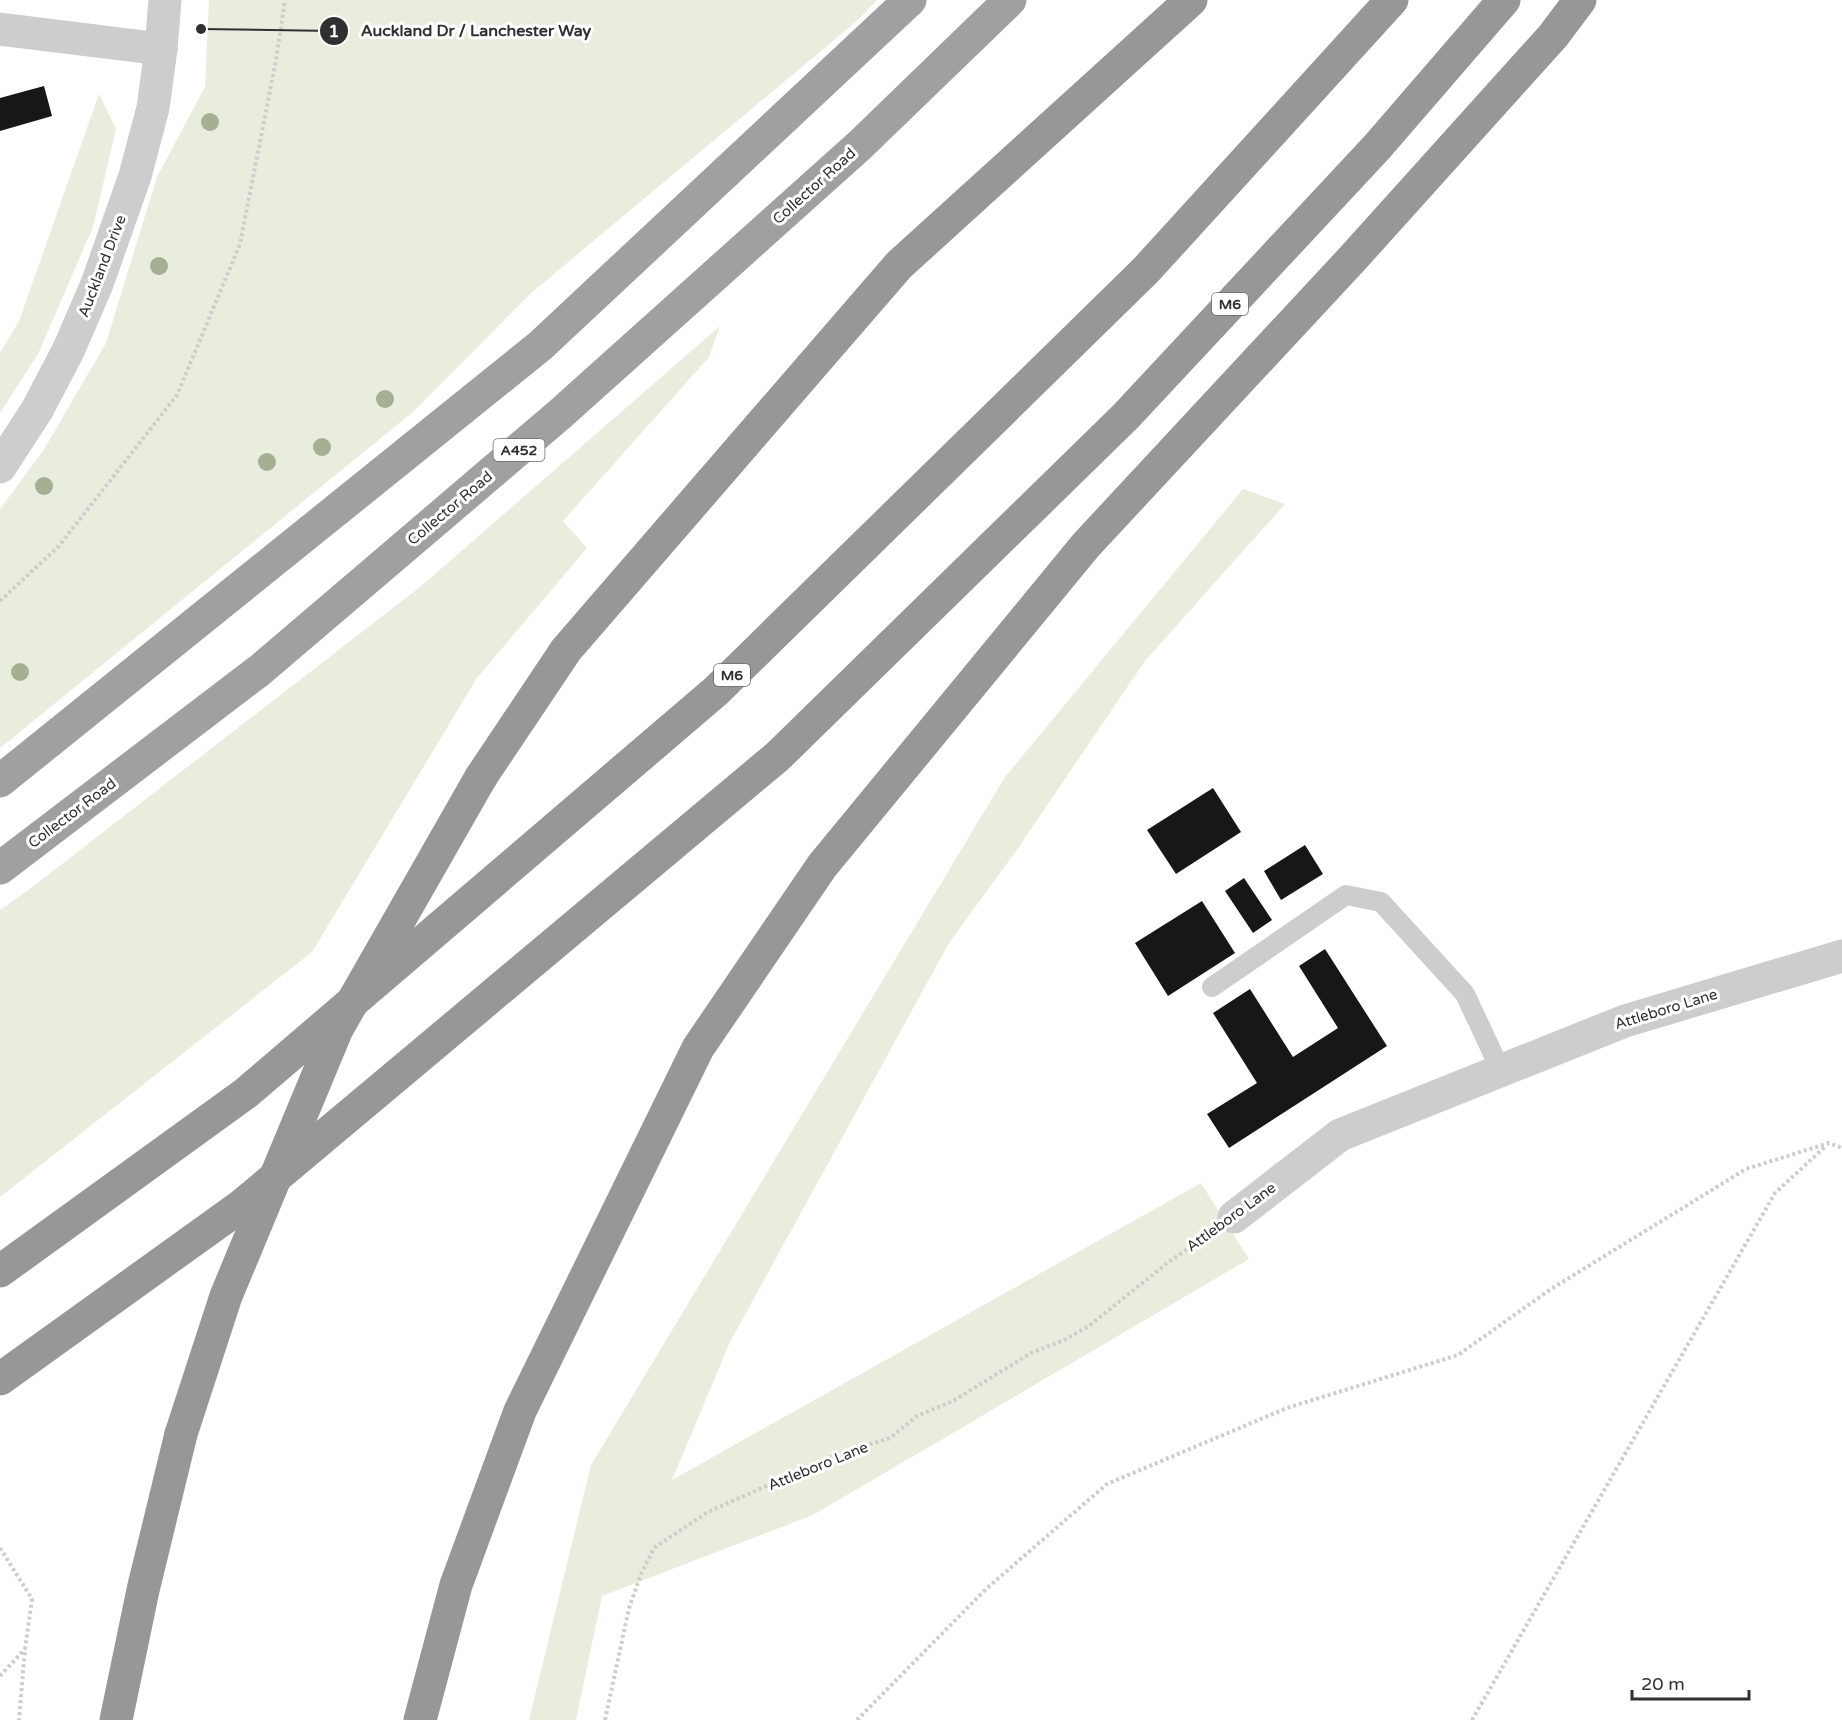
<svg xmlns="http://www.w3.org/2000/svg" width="1842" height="1720" viewBox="0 0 1842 1720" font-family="'Varela Round',sans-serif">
<rect width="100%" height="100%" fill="#fff"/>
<!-- green -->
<g fill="#e9edde">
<polygon points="209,0 877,0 858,20 530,294 413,412 0,748 0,509 43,451 106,343 157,177 205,87"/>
<polygon points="99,94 116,129 93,227 38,354 0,413 0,353 19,321"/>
<polygon points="720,326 709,357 563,521 587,548 477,678 312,952 0,1197 0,910 27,891 420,587"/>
<polygon points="1243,489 1285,504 1145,661 1016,851 949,943 730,1342 672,1480 1201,1183 1249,1259 813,1515 602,1596 576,1720 529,1720 591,1465 1005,777"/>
</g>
<!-- building -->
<g fill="#171717">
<polygon points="44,86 52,116 0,131 0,98"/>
<polygon points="1213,788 1241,832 1176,874 1147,830"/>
<polygon points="1305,845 1323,874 1281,900 1264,871"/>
<polygon points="1244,878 1272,920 1253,933 1225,891"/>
<polygon points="1202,901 1235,953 1168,996 1135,943"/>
<polygon points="1325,949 1387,1046 1229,1148 1207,1114 1257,1083 1213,1013 1250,989 1293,1057 1338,1028 1299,966"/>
</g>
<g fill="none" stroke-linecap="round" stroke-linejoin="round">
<!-- path -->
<g stroke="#cdcdcd" stroke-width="4" stroke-dasharray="3 3" stroke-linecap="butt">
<polyline points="0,601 59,546 177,395 240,244 276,60 285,0"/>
<polyline points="0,1548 32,1599 25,1649 19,1720"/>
<polyline points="0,1676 25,1649"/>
<polyline points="605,1720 629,1608 641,1574 654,1548 708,1512 836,1455 890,1438 917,1416 953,1401 1031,1353 1064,1340 1089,1326 1166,1264 1206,1236"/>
<polyline points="857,1720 986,1589 1107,1484 1287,1408 1458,1355 1551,1289 1746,1169 1829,1143 1842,1148"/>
<polyline points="1472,1720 1775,1193 1826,1146"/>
</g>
<!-- service -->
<polyline stroke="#cdcdcd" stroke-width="20" points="1212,987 1346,895 1381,902 1465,994 1501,1071"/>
<!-- minor -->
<g stroke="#cdcdcd" stroke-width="33">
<polyline points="0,29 161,49"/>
<polyline points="1234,1217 1340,1135 1625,1021 1842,956"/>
</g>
<!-- tertiary -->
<polyline stroke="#cdcdcd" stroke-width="33" points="0,467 37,410 68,351 97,284 135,176 153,108 161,49 165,0"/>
<!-- trunk -->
<g stroke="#a0a0a0" stroke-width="33">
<polyline points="0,781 540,346 910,0"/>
<polyline points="0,868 260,670 559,415 860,145 1010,0"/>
</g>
<!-- motorway -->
<g stroke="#979797" stroke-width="33">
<polyline points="481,777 566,650 899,265 1191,0"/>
<polyline points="0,1271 246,1093 716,691 1146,270 1392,0"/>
<polyline points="0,1379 241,1206 778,756 1126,416 1377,147 1504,0"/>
<polyline points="116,1720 143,1590 181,1434"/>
<polyline points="420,1720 456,1585 520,1411 698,1048 822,866 1086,545 1353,258 1553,36 1580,0"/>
</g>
<!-- motorway-bridge -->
<polyline stroke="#979797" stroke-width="33" points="181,1434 226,1296 337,1029 481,777"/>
</g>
<!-- trees -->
<g fill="#a5af94">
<circle cx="210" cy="122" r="9"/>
<circle cx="159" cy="266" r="9"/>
<circle cx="385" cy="399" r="9"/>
<circle cx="322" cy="447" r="9"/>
<circle cx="267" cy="462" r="9"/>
<circle cx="44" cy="486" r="9"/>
<circle cx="20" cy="672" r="9"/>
</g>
<g text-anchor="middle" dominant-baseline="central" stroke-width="6" stroke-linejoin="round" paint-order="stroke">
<!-- shield labels -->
<g fill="#fff" stroke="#6e6e6e" stroke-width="1.5">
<rect x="1212" y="293" width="36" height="22" rx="4.5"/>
<rect x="493.5" y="439" width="51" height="22" rx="4.5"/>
<rect x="714" y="664" width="36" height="22" rx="4.5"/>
</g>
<g font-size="14" font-weight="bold" fill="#303030">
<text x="1230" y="304">M6</text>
<text x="519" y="450">A452</text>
<text x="732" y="675">M6</text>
</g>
<!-- street labels -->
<g font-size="15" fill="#303030" stroke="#fff">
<text transform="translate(814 186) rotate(-42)">Collector Road</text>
<text transform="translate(102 266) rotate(-69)">Auckland Drive</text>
<text transform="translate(450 508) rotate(-40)">Collector Road</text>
<text transform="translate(72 813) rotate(-37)">Collector Road</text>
<text transform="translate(1666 1009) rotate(-17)">Attleboro Lane</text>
<text transform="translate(1231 1217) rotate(-36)">Attleboro Lane</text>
<text transform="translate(818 1466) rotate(-22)">Attleboro Lane</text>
</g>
</g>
<!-- callouts -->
<path fill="none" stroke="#303030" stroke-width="2" d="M201 29L334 31"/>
<g fill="#303030" stroke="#fff" stroke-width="2">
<circle cx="201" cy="29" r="6"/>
<circle cx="334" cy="31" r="15"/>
</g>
<g font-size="18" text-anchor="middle" font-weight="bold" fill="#fff">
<text x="334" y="37">1</text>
</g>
<g font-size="16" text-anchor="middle" font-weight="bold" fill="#303030" stroke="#fff" stroke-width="6" stroke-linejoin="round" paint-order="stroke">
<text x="476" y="36">Auckland Dr / Lanchester Way</text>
</g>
<!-- scale -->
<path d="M1632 1690v9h117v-9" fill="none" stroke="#303030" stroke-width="3"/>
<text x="1641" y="1690" font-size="18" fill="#303030" stroke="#ffffff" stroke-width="4.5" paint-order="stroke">20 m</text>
</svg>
